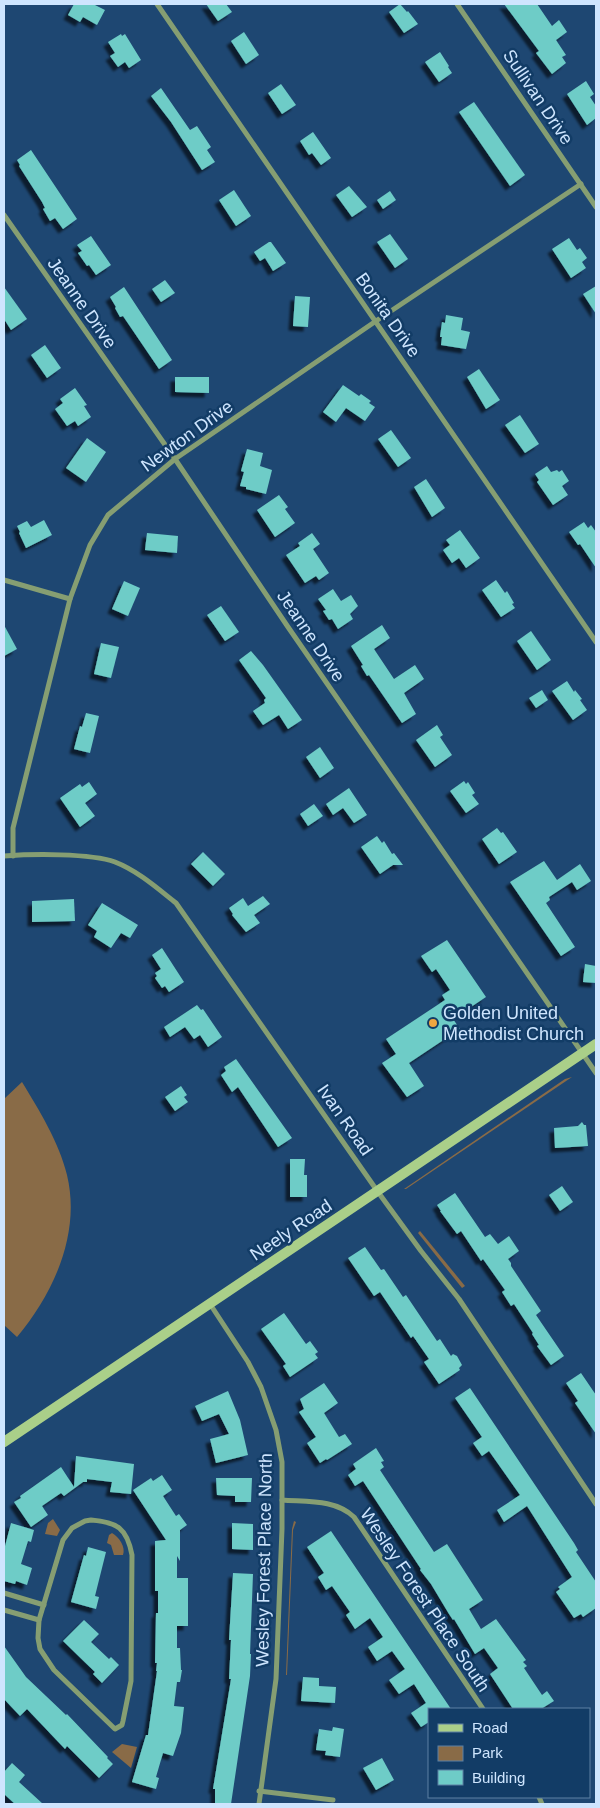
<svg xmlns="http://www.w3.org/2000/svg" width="600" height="1808" viewBox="0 0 600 1808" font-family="Arial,sans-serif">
<defs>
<filter id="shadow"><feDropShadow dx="-4.5" dy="4.5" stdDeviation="1" flood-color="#0009"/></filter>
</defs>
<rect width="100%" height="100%" fill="#1e4772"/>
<!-- green -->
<g fill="#896b47">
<polygon points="572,1077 406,1189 404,1189 565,1079"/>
<path d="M22,1082C39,1110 59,1142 67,1175C81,1233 54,1293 17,1337L4,1325V1099Z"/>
<polygon points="420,1231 465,1286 462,1288 418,1233"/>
<polygon points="53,1519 60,1530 57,1536 45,1534 48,1523"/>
<polygon points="294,1521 296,1522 293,1530 287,1675 286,1675 292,1529"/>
<path d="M112,1533C119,1537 126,1547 123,1555H114L111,1545L107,1543L109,1535Z"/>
<polygon points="122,1744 137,1747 131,1768 112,1752"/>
</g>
<!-- building -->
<g fill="#6eccc7" filter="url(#shadow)">
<polygon points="74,4 93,4 105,10 97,25 83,17 80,22 68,15"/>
<polygon points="206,4 226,4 232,12 218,21"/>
<polygon points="400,4 407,12 408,11 418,24 404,33 389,12"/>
<polygon points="504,4 537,4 552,26 559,20 567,32 556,40 566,55 562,57 566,63 552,74 536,53 539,51"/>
<polygon points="244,32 259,55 246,64 231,41"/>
<polygon points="121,34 122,36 125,34 141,60 129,68 125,62 118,67 110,56 115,53 108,42"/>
<polygon points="440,52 449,66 448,67 452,73 439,82 425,62"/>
<polygon points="586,81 594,94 590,97 596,106 596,118 587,125 567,94"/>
<polygon points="281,84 296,105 282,114 268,93"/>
<polygon points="161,88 190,130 197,126 211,147 207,150 215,162 202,170 171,122 151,96"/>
<polygon points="474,102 525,175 510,186 459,112"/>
<polygon points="313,132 331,158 321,165 312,153 309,155 300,141"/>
<polygon points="31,150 77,219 63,229 55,218 50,221 43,209 45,208 42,202 19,166 20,165 17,160"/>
<polygon points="349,186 367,207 352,217 336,195"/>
<polygon points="234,190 251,216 236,226 219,200"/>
<polygon points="390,191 396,200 383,209 377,200"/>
<polygon points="390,234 408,259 395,268 377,242"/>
<polygon points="91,236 111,265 96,275 89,265 87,266 78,253 82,251 77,245"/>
<polygon points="569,238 577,250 580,248 587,258 582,262 586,268 571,278 552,249"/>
<polygon points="269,242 271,242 286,263 273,271 265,258 260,261 254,252"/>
<polygon points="165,280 175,293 161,302 152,289"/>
<polygon points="596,286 596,314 583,294"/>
<polygon points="4,287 27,319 11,330 4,319"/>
<polygon points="124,287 172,360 159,369 123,316 120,317 115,308 116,307 110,297"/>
<polygon points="295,296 310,297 308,327 293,326"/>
<polygon points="446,315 463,318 461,330 470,332 466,349 441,345 442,337 440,337 442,322 445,323"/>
<polygon points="45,345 61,368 47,378 31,355"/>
<polygon points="479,369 500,400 486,409 467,377"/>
<polygon points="175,377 209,377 209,393 175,392"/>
<polygon points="343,385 359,396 361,394 371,401 369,403 375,407 365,421 346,408 336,422 323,412"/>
<polygon points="75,388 87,405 84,406 91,417 78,426 75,421 67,426 55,409 63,403 60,399"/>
<polygon points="520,415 539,444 525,453 505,425"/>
<polygon points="391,430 411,458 398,467 378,439"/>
<polygon points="87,438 106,452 86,482 66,468"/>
<polygon points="247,449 263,453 260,466 272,470 266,494 246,489 246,487 240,486 244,472 241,471"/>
<polygon points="547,466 551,472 557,470 559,472 562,470 569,481 562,486 568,495 553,505 537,482 539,480 535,474"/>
<polygon points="426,479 445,508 432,517 414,487"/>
<polygon points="279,495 288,507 285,509 295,523 275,537 257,510"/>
<polygon points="44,520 52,535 26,548 19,533 20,532 17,526 27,521 31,527"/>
<polygon points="584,522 588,528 591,525 596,532 596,568 580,544 578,545 569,532"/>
<polygon points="460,530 480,558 466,568 459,558 452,563 443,550 450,545 446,540"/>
<polygon points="147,533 178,536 177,553 145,550"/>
<polygon points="312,533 320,544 313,549 329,573 319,580 316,576 305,583 286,555 300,546 298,543"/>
<polygon points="496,580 505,593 507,591 514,603 512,604 515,608 501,617 482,590"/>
<polygon points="124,581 140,588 128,616 112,609"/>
<polygon points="333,589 341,601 351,595 358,606 350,614 353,619 338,629 332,619 329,620 323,611 326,610 318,599"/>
<polygon points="221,606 239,632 225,641 207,615"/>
<polygon points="4,625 17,649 4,656"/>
<polygon points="382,625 390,638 374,649 394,679 415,665 424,679 404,693 416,714 402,723 369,675 367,676 361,666 363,665 351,646"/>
<polygon points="531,631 551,660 537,670 517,641"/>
<polygon points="101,643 119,647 111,678 94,674"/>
<polygon points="251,651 263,665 302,720 288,729 279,715 263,725 253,711 265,703 264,700 266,698 239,660"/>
<polygon points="567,681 574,692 575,690 582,699 580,700 587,710 573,720 552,691"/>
<polygon points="542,690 548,700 536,708 529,698"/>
<polygon points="86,713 99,716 90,753 74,749 80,726 82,727"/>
<polygon points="437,725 443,735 440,737 452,755 435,767 416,740"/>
<polygon points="320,747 334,768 320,778 306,757"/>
<polygon points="464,781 466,784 468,782 475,793 472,795 479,804 466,813 450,791"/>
<polygon points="89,782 97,794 85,803 95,816 80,827 60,798 80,784 82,787"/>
<polygon points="349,788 367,815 354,823 343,808 333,815 326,804"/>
<polygon points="314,804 323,816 308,826 300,814"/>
<polygon points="497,828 501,833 503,832 517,852 499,864 482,839"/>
<polygon points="377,836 382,843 384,841 392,854 394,853 403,865 393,865 380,874 361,847"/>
<polygon points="203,852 225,874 213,886 191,864"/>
<polygon points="544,861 557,880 580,864 591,881 577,890 572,882 549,897 550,900 546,903 575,947 561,956 510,882"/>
<polygon points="263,896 270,904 254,915 260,923 246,932 232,915 233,914 229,908 243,898 248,906"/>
<polygon points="74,899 75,921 32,922 32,901"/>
<polygon points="102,903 138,925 130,938 121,933 111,948 94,937 97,931 88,925"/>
<polygon points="447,940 486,997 453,1019 460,1029 409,1063 424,1086 407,1097 382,1063 396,1054 386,1039 445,1000 442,995 450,990 436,969 432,972 421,956"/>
<polygon points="162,948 184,982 169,992 165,986 162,988 155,978 157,976 155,973 161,969 152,955"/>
<polygon points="585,964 596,966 596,983 583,982"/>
<polygon points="197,1005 201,1010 203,1009 222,1037 208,1047 200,1035 194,1039 185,1027 170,1037 164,1027"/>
<polygon points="236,1059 292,1138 278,1147 238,1087 232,1092 221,1075 226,1071 224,1067"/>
<polygon points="181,1086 187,1095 184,1097 188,1102 175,1111 165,1097"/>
<polygon points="582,1122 584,1125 586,1125 588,1146 555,1148 554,1128 578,1126"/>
<polygon points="290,1159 305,1159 304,1175 307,1175 307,1197 290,1197"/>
<polygon points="562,1186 573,1202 560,1211 549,1195"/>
<polygon points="455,1193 485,1237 490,1234 498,1244 509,1236 519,1251 508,1259 511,1263 511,1266 541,1311 536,1315 564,1356 551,1365 537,1346 539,1345 532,1334 533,1333 514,1304 511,1306 502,1292 505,1290 483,1259 481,1261 461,1231 457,1234 440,1211 441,1211 437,1205"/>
<polygon points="365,1247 381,1270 384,1269 403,1297 406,1295 437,1341 440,1339 451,1356 453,1354 457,1356 462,1365 459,1368 460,1370 439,1384 424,1362 429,1359 413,1336 411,1338 380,1292 374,1296 348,1258"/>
<polygon points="284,1313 306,1344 310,1341 318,1352 315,1354 318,1358 290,1377 283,1366 286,1364 261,1329"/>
<polygon points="581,1373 596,1395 596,1434 575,1403 578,1401 566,1383"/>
<polygon points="324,1383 338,1403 324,1413 339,1437 345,1434 352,1444 327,1460 326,1459 320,1463 307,1443 316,1437 299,1412 304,1409 300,1399"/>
<polygon points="470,1388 574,1543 578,1550 576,1552 596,1582 596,1608 583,1617 581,1614 574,1618 556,1592 560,1589 558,1587 572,1577 527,1506 504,1522 497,1510 520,1495 489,1451 482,1456 473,1443 482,1437 455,1398"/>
<polygon points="228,1391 240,1420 248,1455 216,1463 210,1439 229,1434 219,1414 202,1421 195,1406"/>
<polygon points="376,1448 384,1461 381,1462 384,1467 380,1470 434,1552 447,1544 483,1600 469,1609 481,1629 496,1619 526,1660 523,1662 527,1666 524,1668 542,1695 547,1691 554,1701 541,1709 513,1709 490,1674 498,1668 484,1648 475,1654 454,1619 453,1620 449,1614 431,1584 420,1570 421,1569 417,1563 363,1481 355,1486 348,1475 356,1469 353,1464"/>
<polygon points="76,1456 134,1464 131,1494 110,1492 112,1482 87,1479 87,1482 83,1482 64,1496 61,1493 42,1506 48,1515 31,1527 14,1502 21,1498 20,1496 61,1467 74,1487"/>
<polygon points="162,1475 172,1490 163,1496 176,1516 179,1514 187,1525 180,1530 180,1561 177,1556 177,1578 188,1578 188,1626 177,1626 177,1648 180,1648 181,1670 182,1670 180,1682 177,1682 174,1706 184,1707 181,1733 173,1756 163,1753 156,1777 159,1778 156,1789 132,1782 146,1735 148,1735 157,1671 156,1671 157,1663 155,1663 156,1613 158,1613 158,1591 155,1591 155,1541 166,1540 133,1490 151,1478 153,1481"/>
<polygon points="216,1478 252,1478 251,1502 235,1502 235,1496 217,1495"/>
<polygon points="11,1523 34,1530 31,1542 28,1541 21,1564 32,1568 27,1585 16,1581 15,1584 4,1581 4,1550"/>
<polygon points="232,1523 253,1524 253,1550 232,1549"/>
<polygon points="331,1531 451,1709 430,1709 429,1708 429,1722 421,1727 411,1713 426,1703 414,1684 399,1694 389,1680 405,1669 392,1651 377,1661 368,1647 383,1637 370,1618 355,1629 346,1615 350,1612 332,1586 326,1590 318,1577 324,1573 307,1547"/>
<polygon points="88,1547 106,1552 95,1596 99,1597 96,1609 71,1602 84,1555 86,1556"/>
<polygon points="233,1573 253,1574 250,1654 251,1654 250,1676 231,1804 215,1804 215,1789 213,1789 231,1679 229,1679 231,1640 229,1640"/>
<polygon points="84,1620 99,1634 91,1642 109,1659 111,1657 119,1665 102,1683 93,1674 95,1672 63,1641"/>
<polygon points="4,1646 26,1677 66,1715 67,1714 108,1757 107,1758 113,1764 99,1778 67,1746 65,1749 27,1709 20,1716 4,1699"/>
<polygon points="303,1677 319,1678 319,1686 336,1687 335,1703 301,1701"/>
<polygon points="333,1727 344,1729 340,1757 325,1755 326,1751 316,1750 319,1729 332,1731"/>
<polygon points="382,1758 394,1780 376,1790 363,1768"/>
<polygon points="12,1763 25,1775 19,1782 43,1804 15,1804 4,1794 4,1772"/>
</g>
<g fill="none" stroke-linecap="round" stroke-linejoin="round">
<!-- street -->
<g stroke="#869e72" stroke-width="5">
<polyline points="157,4 596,642"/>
<polyline points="457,4 596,207"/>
<polyline points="4,215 175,459 288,627 596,1073"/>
<polyline points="4,580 70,599"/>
<path d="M4,856C32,854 90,853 115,862C138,871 157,888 176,903L378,1192L421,1251L459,1299L596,1504"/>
<polyline points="13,856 13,828 70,599 90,545 108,515 175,459 376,321 581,184"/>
<polyline points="210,1304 248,1362 261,1387 276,1430 282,1462 282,1529 276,1679 259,1804"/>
<path d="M282,1500C307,1502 335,1499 354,1517L483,1709"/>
<path d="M91,1520C117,1522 127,1528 132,1555L131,1681L123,1721L122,1725L115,1729L54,1670L40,1649L38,1638L39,1620L63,1540L72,1528L85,1521Z"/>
<polyline points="4,1593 44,1605"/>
<polyline points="4,1610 39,1620"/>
<polyline points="259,1791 333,1800"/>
<polyline points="539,1797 542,1804"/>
</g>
<!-- secondary -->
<polyline stroke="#aacf89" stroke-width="10" points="4,1442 596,1044"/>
</g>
<!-- markers -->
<circle fill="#f0a63f" stroke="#123c66" stroke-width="2" cx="433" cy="1023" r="5"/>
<g text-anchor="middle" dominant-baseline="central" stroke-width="5" stroke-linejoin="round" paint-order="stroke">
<!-- street labels -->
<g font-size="18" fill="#cee5fe" stroke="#123c66">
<text transform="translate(538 97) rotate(56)">Sullivan Drive</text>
<text transform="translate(82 303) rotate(55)">Jeanne Drive</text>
<text transform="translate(388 315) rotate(55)">Bonita Drive</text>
<text transform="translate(187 436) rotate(-36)">Newton Drive</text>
<text transform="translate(311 636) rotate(56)">Jeanne Drive</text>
<text transform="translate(345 1120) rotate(55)">Ivan Road</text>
<text transform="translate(291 1230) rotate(-34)">Neely Road</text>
<text transform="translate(264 1560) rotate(-89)">Wesley Forest Place North</text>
<text transform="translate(425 1600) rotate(56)">Wesley Forest Place South</text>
</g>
<!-- poi labels -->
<g font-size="18" fill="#cee5fe" stroke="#123c66" text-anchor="start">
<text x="443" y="1013">Golden United<tspan x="443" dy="21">Methodist Church</tspan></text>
</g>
</g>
<!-- border -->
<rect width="600" height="1808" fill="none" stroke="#cee5fe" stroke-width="10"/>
<!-- legend -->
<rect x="428" y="1708" width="162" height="90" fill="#123c66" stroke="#5d80a3"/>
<rect x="438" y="1724" width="25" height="8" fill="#aacf89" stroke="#5d80a3"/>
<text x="472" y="1733" font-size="15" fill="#cee5fe">Road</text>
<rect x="438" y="1746" width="25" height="15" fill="#896b47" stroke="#5d80a3"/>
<text x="472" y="1758" font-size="15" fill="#cee5fe">Park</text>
<rect x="438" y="1770" width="25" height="15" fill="#6eccc7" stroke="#5d80a3"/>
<text x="472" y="1783" font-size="15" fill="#cee5fe">Building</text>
</svg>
